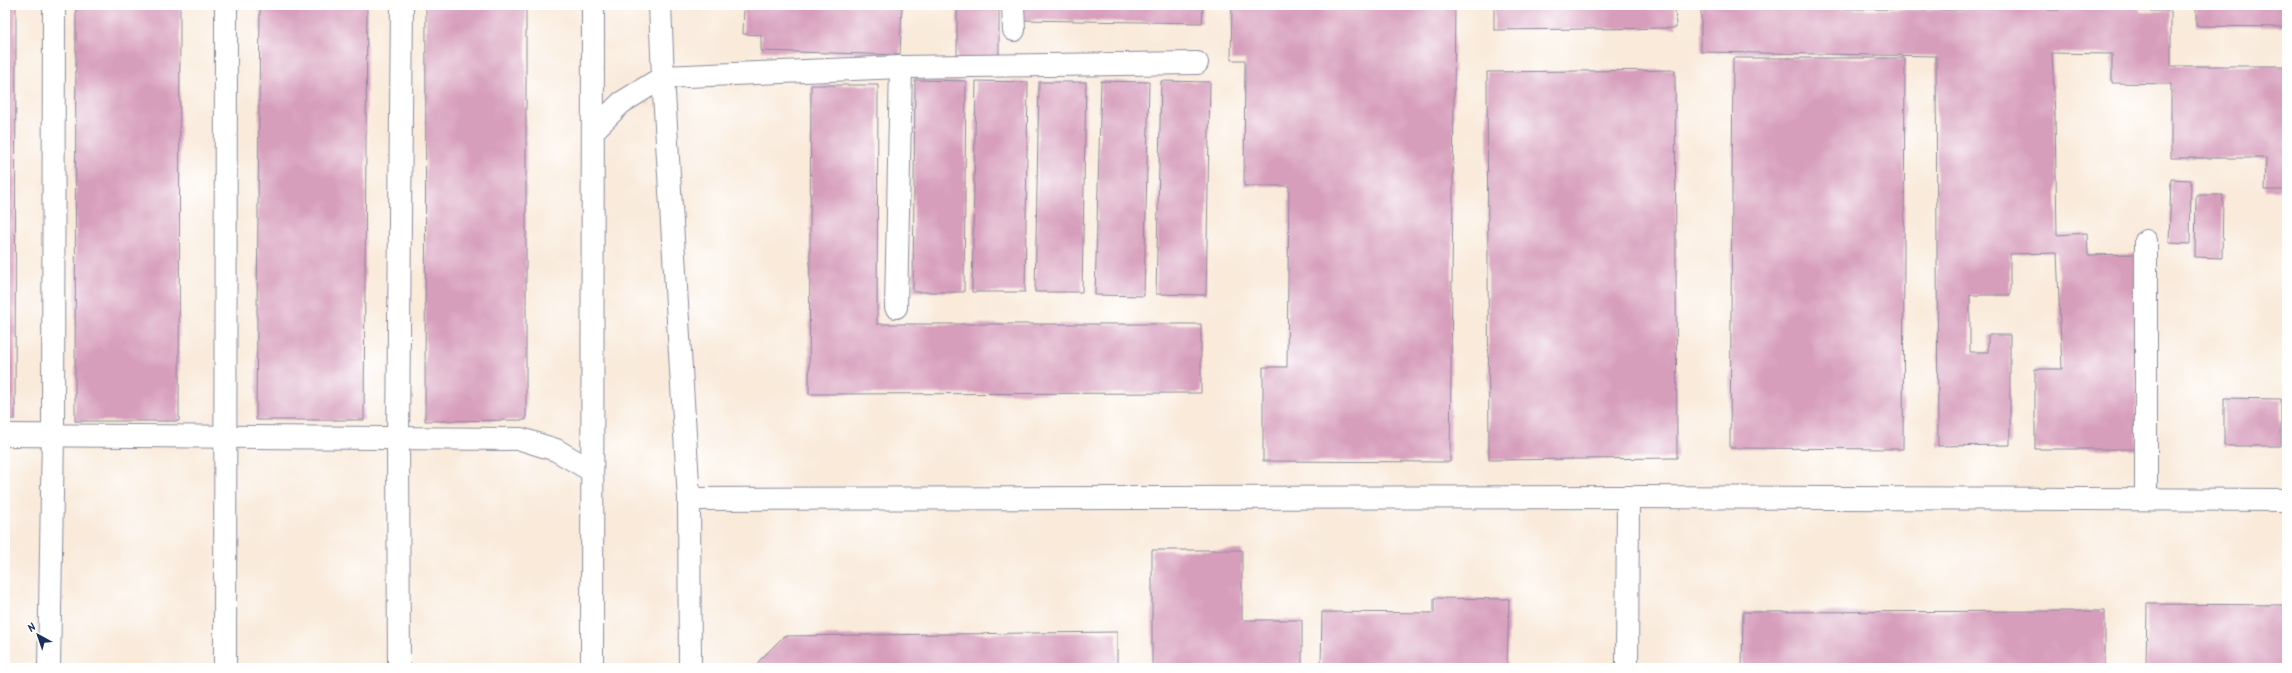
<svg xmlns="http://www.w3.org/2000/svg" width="2292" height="673" viewBox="0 0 2292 673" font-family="Kalam,sans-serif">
<rect width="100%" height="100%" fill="#fff"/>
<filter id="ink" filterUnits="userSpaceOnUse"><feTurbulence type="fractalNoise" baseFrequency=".025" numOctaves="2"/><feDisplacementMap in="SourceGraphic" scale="8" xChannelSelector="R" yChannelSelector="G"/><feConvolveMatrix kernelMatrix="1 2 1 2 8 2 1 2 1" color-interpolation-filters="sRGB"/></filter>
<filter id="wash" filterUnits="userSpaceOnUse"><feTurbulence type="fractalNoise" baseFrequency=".012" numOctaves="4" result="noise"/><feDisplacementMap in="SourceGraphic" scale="16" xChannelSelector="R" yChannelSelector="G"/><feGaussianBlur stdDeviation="0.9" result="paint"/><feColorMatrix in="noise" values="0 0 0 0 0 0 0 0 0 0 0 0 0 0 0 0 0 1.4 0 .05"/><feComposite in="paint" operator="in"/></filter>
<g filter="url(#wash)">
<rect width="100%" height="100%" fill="#f9eada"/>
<g id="blocks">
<!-- building -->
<g fill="#d79ebc">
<polygon points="5,5 16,5 15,419 5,419"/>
<polygon points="76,5 180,5 179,421 75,421"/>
<polygon points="260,5 367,5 364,420 256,420"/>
<polygon points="426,5 526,5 526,420 425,421"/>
<polygon points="744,5 902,5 900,55 761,51 761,35 743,34"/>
<polygon points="957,5 999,5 999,60 957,61"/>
<polygon points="1019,5 1203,5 1202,23 1019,20"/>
<polygon points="1232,5 1455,5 1450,462 1263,461 1263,367 1287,367 1289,186 1244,186 1245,60 1231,60"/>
<polygon points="1494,5 1675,5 1676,28 1494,30"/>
<polygon points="1701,5 1762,5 1761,8 1964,10 1964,5 2048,5 2048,10 2059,10 2059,5 2141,5 2141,11 2171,11 2171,66 2287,66 2287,190 2265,190 2266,158 2171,158 2171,84 2112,83 2112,54 2052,53 2055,116 2057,235 2087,233 2088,255 2136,254 2137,449 2035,449 2035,369 2062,369 2057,253 2010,254 2010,295 1970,295 1970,352 1988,352 1988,335 2010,335 2010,445 1938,446 1936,56 1701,52"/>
<polygon points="2196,5 2287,5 2287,27 2196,26"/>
<polygon points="1733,58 1905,58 1903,449 1730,448"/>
<polygon points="1675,70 1677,458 1489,460 1487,72"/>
<polygon points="915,80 966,81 964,292 913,292"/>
<polygon points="976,81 1028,82 1025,292 972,292"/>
<polygon points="1101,81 1149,82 1144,296 1095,295"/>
<polygon points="1161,81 1210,82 1206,295 1156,294"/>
<polygon points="1039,82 1086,82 1082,292 1035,292"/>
<polygon points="811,85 878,85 877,324 1201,324 1201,393 809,394"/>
<polygon points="2171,179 2191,180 2190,244 2169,243"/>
<polygon points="2196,195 2223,195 2222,258 2195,257"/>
<polygon points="2224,398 2281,399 2281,446 2224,446"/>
<polygon points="1152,550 1242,550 1242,620 1302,620 1302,668 1152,668"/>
<polygon points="1434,598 1509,599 1507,668 1321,668 1322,612 1434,613"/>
<polygon points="2147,604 2287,605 2287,668 2146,668"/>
<polygon points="2105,611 2105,668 1742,668 1743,612"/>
<polygon points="1117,632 1117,668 758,668 758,662 784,636"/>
</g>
</g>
</g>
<g filter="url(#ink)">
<use href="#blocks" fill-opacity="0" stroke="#8a8c9c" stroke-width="1"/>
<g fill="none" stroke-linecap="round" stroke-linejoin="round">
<defs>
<g id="minor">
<polyline points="660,5 663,77 689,499 690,668"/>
<polyline points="1013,5 1014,30"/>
<polyline points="593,131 621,103 663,77 901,67 1197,63"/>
<polyline points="2146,241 2146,499"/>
<polyline points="896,307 901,67"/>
<polyline points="5,435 521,439 556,450 592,471"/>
<polyline points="689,499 1628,497 2287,500"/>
<polyline points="49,668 53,436 54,5"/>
<polyline points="225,668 226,5"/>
<polyline points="399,668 398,438 402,5"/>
<polyline points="592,668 593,5"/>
<polyline points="1627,668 1628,497"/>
</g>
</defs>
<!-- minor casing -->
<use href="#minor" stroke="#8a8c9c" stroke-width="24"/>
<!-- minor -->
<use href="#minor" stroke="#fff" stroke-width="22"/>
</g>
</g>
<!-- margin -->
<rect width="2292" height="673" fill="none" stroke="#fff" stroke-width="20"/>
<!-- north arrow -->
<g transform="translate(38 635) rotate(320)" stroke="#ffffff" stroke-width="3" paint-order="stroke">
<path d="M0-3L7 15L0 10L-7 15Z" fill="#1b2f5e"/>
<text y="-6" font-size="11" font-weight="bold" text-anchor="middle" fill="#1b2f5e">N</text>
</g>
</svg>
